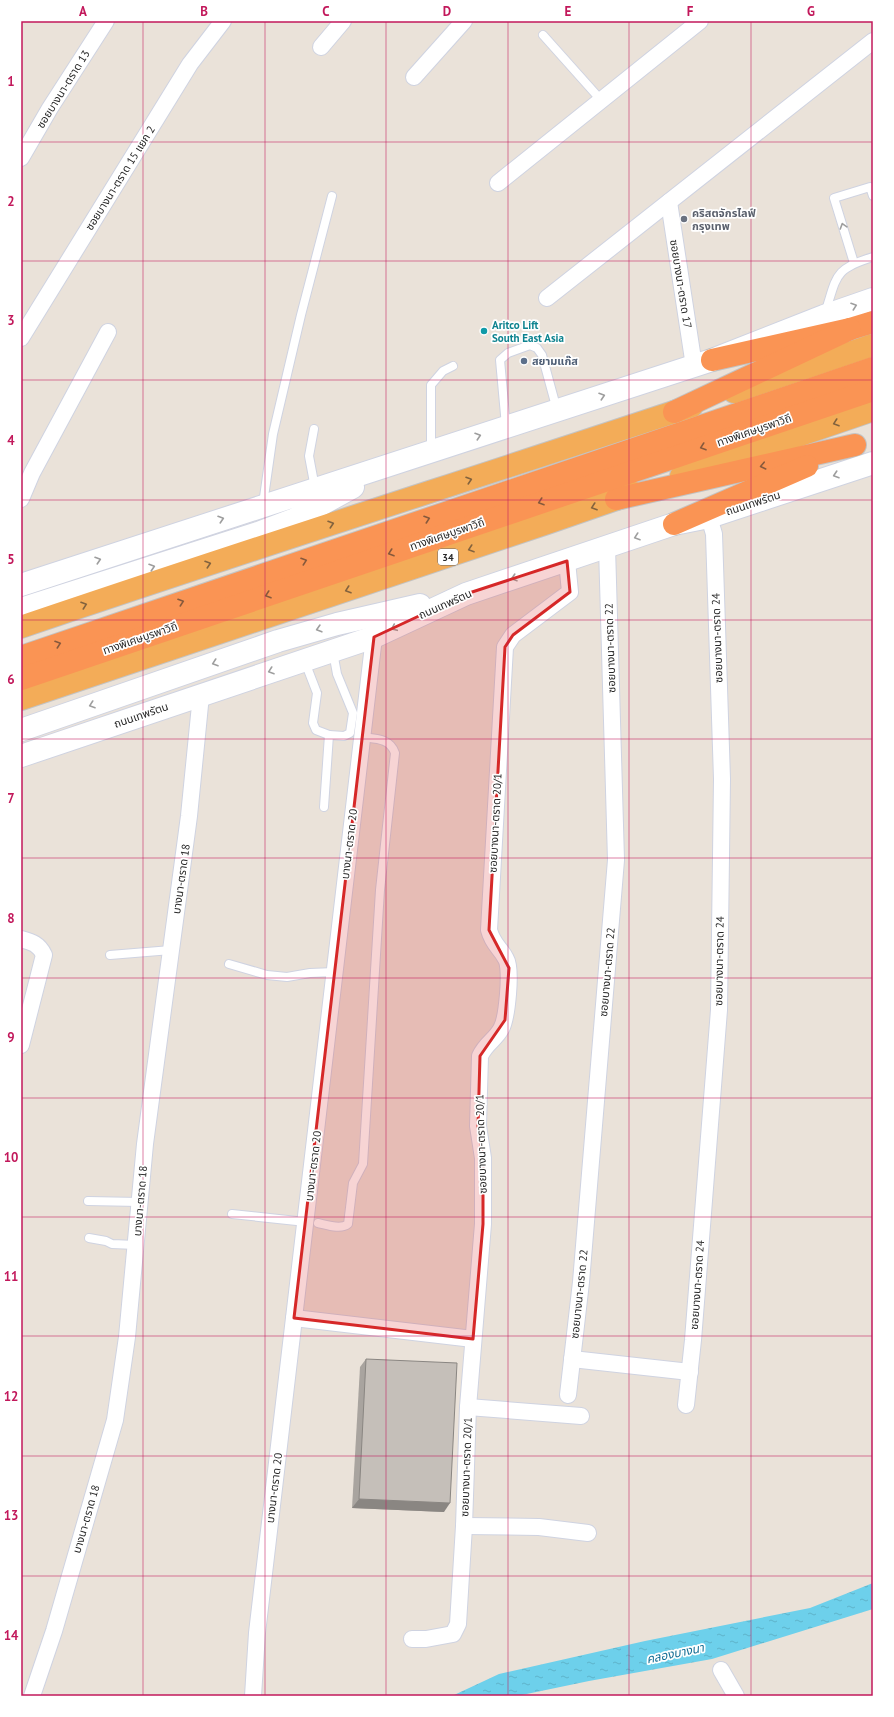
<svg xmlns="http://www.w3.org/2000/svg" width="894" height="1717" viewBox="0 0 894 1717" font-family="'PT Sans','Noto Sans Thai',sans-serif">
<defs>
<pattern id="water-ripples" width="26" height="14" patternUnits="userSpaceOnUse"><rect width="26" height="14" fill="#6dd0eb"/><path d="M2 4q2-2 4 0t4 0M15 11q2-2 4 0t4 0" fill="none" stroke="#5eb3ca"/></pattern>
</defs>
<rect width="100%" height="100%" fill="#eae2d9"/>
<!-- water -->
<polygon fill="url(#water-ripples)" points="873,1583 873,1609 712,1659 589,1681 517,1696 452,1696 499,1674 645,1641 810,1608"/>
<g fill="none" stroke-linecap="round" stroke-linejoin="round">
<defs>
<g id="service">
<polyline points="543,35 601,100"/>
<polyline points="854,263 834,198 870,187 873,196"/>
<path d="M825,313C837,277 833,269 873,257"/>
<polyline points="506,426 500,360 508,353 530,345 537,348 542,355 557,410"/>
<polyline points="314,429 309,456 315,488"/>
<polyline points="431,450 431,385 443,371 453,366"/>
<polyline points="263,504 273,434 301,315 332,196"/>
<polyline points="305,662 317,693 313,723 316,730 329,735 324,807"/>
<polyline points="329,735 344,736 350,733 353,713 337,674 333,652"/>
<polyline points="110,955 171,950"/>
<polyline points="229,964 267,975 287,977 310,973 335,972"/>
<polyline points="88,1201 139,1202"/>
<polyline points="232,1214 306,1222"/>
<path d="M318,1223C327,1225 341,1230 348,1224L353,1183L363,1164L380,890L395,753C390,738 375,739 362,737"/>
<polyline points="89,1238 106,1241 112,1244 136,1245"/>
</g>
<g id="minor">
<polyline points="321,47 343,21"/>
<polyline points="414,77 464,21"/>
<polyline points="21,158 50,108 106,21"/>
<polyline points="498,183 700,21"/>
<polyline points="669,202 694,366"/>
<polyline points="547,298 873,41"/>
<polyline points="21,338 190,64 223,21"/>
<polyline points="21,499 32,473 108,332"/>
<path d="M21,939C32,942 39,944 44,955L21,1045"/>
<polyline points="294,1318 473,1339"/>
<polyline points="572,1359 690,1372"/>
<polyline points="568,1395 581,1282 616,860 607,547"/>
<polyline points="686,1405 693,1340 719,1010 722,779 714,534 709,517"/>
<polyline points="468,1407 581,1416"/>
<polyline points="464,1526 539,1527 588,1533"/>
<path d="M412,1639H426L453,1634L458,1624L464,1526L468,1407L483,1224V1158L478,1126L480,1056C486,1043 495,1040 501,1029C507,1019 512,969 506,959C500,947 493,945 489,930L505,647L513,635L570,592L567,561"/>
<polyline points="721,1670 736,1696"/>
<polyline points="32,1696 54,1631 115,1420 127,1337 145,1144 189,816 201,695"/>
<polyline points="253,1696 257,1633 374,637"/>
</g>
<g id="secondary">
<polyline points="21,585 712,360 824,316 873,299"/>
<polyline points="21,609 258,533 295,519 353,487"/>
<polyline points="21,730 278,641 337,624 420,605"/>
<polyline points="21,756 374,637 466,594 674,524 709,517 873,463"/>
</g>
<g id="trunk">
<polyline points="734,392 873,345"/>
<polyline points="681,476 873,410"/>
<path d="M21,627C244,551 469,480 692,406"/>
<polyline points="21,699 547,523 634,493"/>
</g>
<g id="motorway">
<polyline points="712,360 850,329 873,322"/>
<polyline points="674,412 850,329"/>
<polyline points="616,499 855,445"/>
<polyline points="674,524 807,466"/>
<polyline points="21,657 873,368"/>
<polyline points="21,679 873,390"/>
</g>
</defs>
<!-- service casing -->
<use href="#service" stroke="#cfd3e1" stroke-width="10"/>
<!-- minor casing -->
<use href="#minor" stroke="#cfd3e1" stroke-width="18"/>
<!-- secondary casing -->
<use href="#secondary" stroke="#cfd3e1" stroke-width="24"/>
<!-- trunk casing -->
<use href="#trunk" stroke="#c3c3c3" stroke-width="24"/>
<!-- motorway casing -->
<use href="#motorway" stroke="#c3c3c3" stroke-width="24"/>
<!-- service -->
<use href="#service" stroke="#fff" stroke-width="8"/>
<!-- minor -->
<use href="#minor" stroke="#fff" stroke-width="16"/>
<!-- secondary -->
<use href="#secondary" stroke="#fff" stroke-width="22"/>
<!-- trunk -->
<use href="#trunk" stroke="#f3ac58" stroke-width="22"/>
<!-- motorway -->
<use href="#motorway" stroke="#fa9454" stroke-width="22"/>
</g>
<!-- wall -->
<polygon fill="#a9a49f" points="366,1359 444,1512 352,1508 360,1367"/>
<!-- shaded-wall -->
<polygon fill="#8a8682" points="359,1499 450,1503 444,1512 352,1508"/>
<!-- building -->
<polygon fill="#c5bfb9" stroke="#8a8682" points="366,1359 457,1363 450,1503 359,1499"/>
<!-- one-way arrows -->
<defs><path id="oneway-chevron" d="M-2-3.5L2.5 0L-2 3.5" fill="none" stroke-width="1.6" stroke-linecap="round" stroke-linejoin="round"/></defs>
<g stroke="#9e9e9e">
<use href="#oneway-chevron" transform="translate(843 226) rotate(-107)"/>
<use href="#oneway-chevron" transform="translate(854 306) rotate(-19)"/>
<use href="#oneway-chevron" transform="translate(602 396) rotate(-18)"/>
<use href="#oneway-chevron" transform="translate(478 436) rotate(-18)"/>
<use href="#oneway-chevron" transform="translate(836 475) rotate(162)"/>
<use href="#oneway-chevron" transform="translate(221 519) rotate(-18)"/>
<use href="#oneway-chevron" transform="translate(637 537) rotate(161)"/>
<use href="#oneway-chevron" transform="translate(98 560) rotate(-18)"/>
<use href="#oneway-chevron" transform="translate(152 567) rotate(-18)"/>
<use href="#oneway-chevron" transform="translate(514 578) rotate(162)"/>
<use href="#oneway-chevron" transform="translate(394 628) rotate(155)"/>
<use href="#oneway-chevron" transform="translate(319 629) rotate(164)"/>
<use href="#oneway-chevron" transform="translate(215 663) rotate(161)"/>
<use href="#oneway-chevron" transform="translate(271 671) rotate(161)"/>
<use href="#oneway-chevron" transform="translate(92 705) rotate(161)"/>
</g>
<g stroke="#83633e">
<use href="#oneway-chevron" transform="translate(836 423) rotate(161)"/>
<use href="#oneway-chevron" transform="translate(469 480) rotate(-18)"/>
<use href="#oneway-chevron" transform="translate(594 507) rotate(161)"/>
<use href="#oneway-chevron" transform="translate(331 524) rotate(-18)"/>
<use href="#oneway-chevron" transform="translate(471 549) rotate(161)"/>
<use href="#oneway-chevron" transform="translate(208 564) rotate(-18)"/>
<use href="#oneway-chevron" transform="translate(348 590) rotate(161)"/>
<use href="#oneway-chevron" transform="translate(84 605) rotate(-19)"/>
</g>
<g stroke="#86593c">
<use href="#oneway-chevron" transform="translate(703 447) rotate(161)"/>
<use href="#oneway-chevron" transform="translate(763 466) rotate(167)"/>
<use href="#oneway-chevron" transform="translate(541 502) rotate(161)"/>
<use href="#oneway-chevron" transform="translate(427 519) rotate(-19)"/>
<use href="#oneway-chevron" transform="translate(391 553) rotate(161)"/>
<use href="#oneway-chevron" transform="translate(304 561) rotate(-19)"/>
<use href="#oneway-chevron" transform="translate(268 595) rotate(161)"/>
<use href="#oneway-chevron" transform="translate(181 602) rotate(-19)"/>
<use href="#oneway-chevron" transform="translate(58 644) rotate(-19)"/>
</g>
<!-- marked area -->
<path fill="#d62828" fill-opacity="0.2" stroke="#d62828" stroke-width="3" stroke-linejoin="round" d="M567,561L570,592L513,635L505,647L489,930L509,968L505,1020L480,1056L478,1126L483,1158V1224L473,1339L294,1318L374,637L466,594Z"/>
<!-- grid -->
<path fill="none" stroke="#c2185b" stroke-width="1" stroke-opacity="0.55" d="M143,21V1696M265,21V1696M386,21V1696M508,21V1696M629,21V1696M751,21V1696M21,142H873M21,261H873M21,380H873M21,500H873M21,620H873M21,739H873M21,858H873M21,978H873M21,1098H873M21,1217H873M21,1336H873M21,1456H873M21,1576H873"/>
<!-- markers -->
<circle fill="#6b7280" stroke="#fff" stroke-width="1.5" cx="684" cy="219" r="4"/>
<circle fill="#0f9aa8" stroke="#fff" stroke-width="1.5" cx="484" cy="331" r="4"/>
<circle fill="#5c6f8a" stroke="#fff" stroke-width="1.5" cx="524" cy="361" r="4"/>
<g text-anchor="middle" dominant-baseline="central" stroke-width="3.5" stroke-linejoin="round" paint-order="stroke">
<!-- shield labels -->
<rect fill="#fff" stroke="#686868" stroke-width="1" x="438" y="549" width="20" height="16" rx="3"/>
<g font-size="10" font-weight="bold" fill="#282828">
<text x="448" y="557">34</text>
</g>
<!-- street labels -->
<g font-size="11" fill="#282828" stroke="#fff">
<text transform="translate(63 89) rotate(-58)">ซอยบางนา-ตราด 13</text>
<text transform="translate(120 178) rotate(-58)">ซอยบางนา-ตราด 15 แยก 2</text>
<text transform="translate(681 284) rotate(81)">ซอยบางนา-ตราด 17</text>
<text transform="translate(754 430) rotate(-19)">ทางพิเศษบูรพาวิถี</text>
<text transform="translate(753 503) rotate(-18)">ถนนเทพรัตน</text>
<text transform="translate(447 534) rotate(-19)">ทางพิเศษบูรพาวิถี</text>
<text transform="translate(445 604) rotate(-24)">ถนนเทพรัตน</text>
<text transform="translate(140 638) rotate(-19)">ทางพิเศษบูรพาวิถี</text>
<text transform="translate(717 638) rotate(-92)">ซอยบางนา-ตราด 24</text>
<text transform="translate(610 648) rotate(-92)">ซอยบางนา-ตราด 22</text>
<text transform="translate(141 715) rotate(-19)">ถนนเทพรัตน</text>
<text transform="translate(495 823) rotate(-87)">ซอยบางนา-ตราด 20/1</text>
<text transform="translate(349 844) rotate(-83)">บางนา-ตราด 20</text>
<text transform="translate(181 879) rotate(-82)">บางนา-ตราด 18</text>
<text transform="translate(719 961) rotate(-89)">ซอยบางนา-ตราด 24</text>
<text transform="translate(607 972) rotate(-85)">ซอยบางนา-ตราด 22</text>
<text transform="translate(481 1144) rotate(-92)">ซอยบางนา-ตราด 20/1</text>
<text transform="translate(313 1166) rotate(-83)">บางนา-ตราด 20</text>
<text transform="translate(140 1201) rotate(-85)">บางนา-ตราด 18</text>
<text transform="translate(697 1285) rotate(-86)">ซอยบางนา-ตราด 24</text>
<text transform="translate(579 1294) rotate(-84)">ซอยบางนา-ตราด 22</text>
<text transform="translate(466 1467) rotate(-88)">ซอยบางนา-ตราด 20/1</text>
<text transform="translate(274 1488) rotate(-83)">บางนา-ตราด 20</text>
<text transform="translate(86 1519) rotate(-74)">บางนา-ตราด 18</text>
</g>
<!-- worship labels -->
<g font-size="11" font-weight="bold" fill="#5b616d" stroke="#fff" text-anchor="start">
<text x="692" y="213">คริสตจักรไลฟ์<tspan x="692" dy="13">กรุงเทพ</tspan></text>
</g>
<!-- culture labels -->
<g font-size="11" font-weight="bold" fill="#0d838f" stroke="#fff" text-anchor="start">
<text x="492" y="325">Aritco Lift<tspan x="492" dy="13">South East Asia</tspan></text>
</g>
<!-- service labels -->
<g font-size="11" font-weight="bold" fill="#4e5e75" stroke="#fff" text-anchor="start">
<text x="532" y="361">สยามแก๊ส</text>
</g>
<!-- water labels -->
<g font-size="12" font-style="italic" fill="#106c93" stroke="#fff">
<text transform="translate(675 1653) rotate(-12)">คลองบางนา</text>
</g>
</g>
<!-- border -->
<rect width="894" height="1717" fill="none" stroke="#ffffff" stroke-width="44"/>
<rect x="22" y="22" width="850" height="1673" fill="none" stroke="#c2185b" stroke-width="1.5"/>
<g font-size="13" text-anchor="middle" font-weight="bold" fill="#c2185b">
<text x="83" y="16">A</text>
<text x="204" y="16">B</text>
<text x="326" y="16">C</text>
<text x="447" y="16">D</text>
<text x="568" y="16">E</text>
<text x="690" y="16">F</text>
<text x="811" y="16">G</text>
<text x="11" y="86">1</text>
<text x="11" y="206">2</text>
<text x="11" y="325">3</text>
<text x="11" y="445">4</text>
<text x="11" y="564">5</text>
<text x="11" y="684">6</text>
<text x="11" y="803">7</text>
<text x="11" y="923">8</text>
<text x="11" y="1042">9</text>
<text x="11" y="1162">10</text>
<text x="11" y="1281">11</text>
<text x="11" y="1401">12</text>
<text x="11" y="1520">13</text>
<text x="11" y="1640">14</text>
</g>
</svg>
